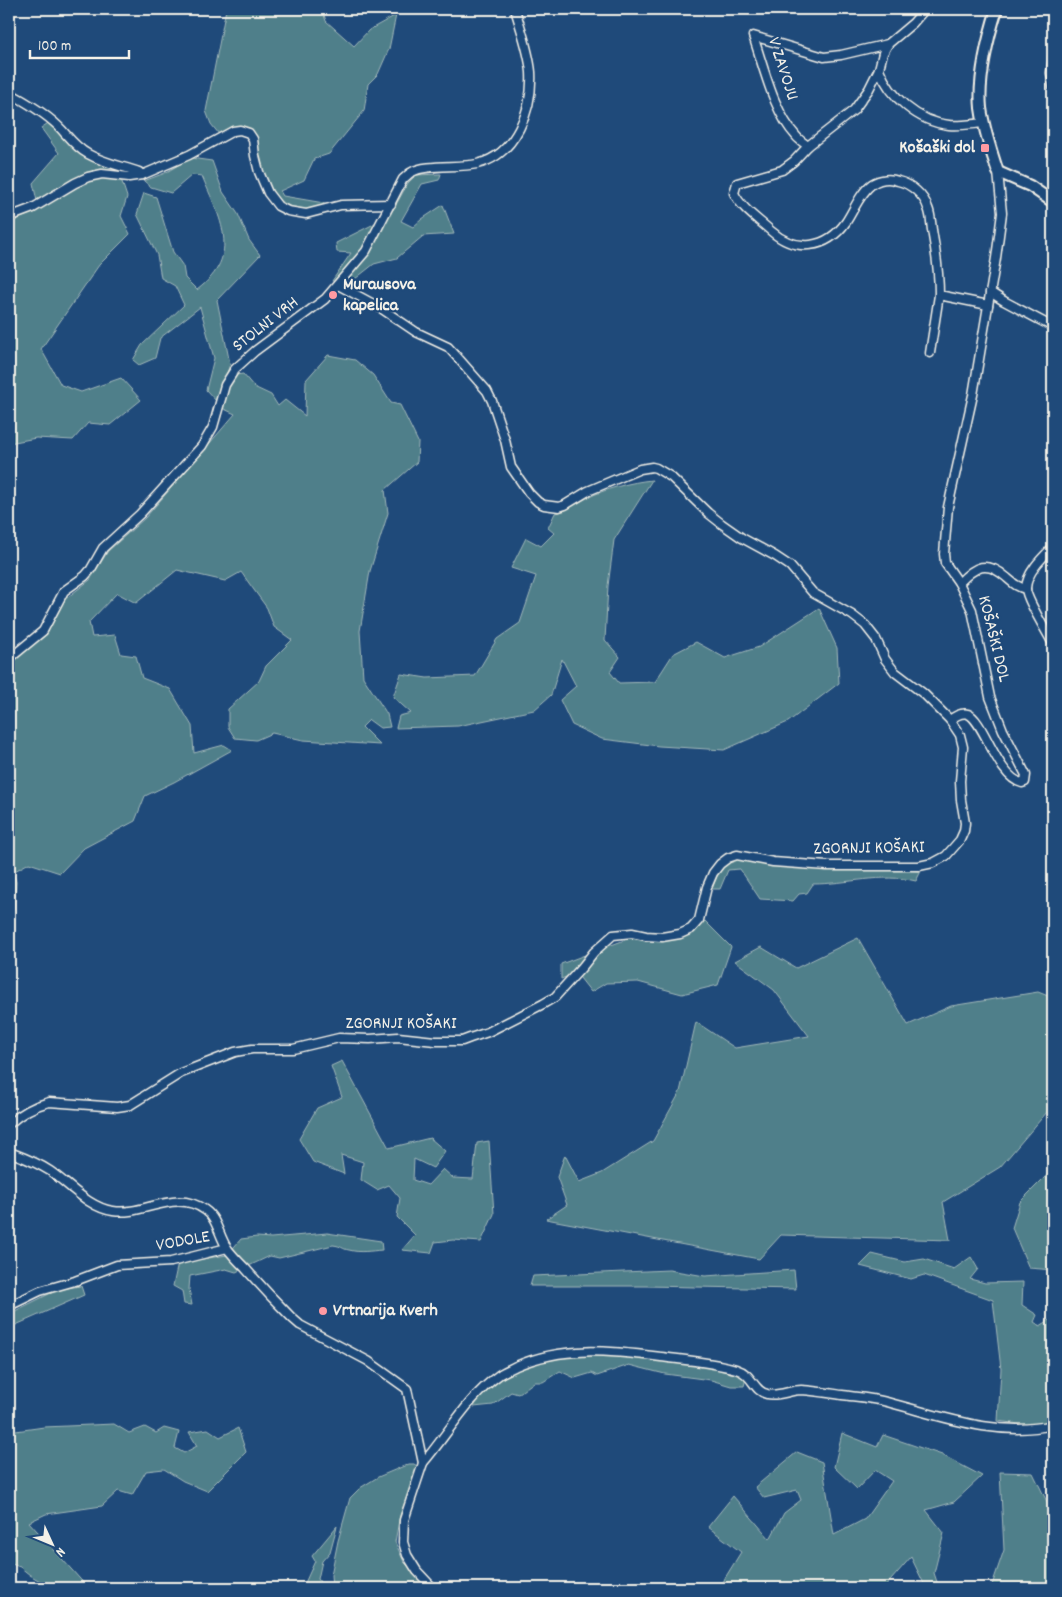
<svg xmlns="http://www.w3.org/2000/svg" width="1062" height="1597" viewBox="0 0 1062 1597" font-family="Dekko,sans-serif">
<rect width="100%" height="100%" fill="#1f4a7a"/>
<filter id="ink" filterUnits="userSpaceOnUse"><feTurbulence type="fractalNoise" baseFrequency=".02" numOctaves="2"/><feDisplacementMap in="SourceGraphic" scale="10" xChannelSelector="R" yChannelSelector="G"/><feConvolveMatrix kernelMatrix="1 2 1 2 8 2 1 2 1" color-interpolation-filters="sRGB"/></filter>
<g filter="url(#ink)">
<!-- green -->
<g fill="#4f7f8a" stroke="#a2b8b9">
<polygon points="226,9 322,9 326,21 354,46 369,30 396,15 389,49 378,74 368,84 364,111 329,154 314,159 304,180 280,191 283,196 324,203 323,207 307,211 280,204 270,191 261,171 255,138 231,129 219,134 211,124 206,111"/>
<polygon points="54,119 85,151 116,164 127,197 121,216 130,234 99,265 41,349 61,385 81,392 121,378 141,400 110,425 88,423 73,440 36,438 9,443 9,223 39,210 33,183 59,153 41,128"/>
<path d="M190,158L212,161L223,192L238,214L249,240L260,255L217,300L230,364L217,402L206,390L214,358L200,307L160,338L155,358L139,365L133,360L142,345L184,305L175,286L161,278L157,255L137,214L144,193L156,197L173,252L183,266L185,278L197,290C243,255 220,219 202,176L192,175L171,193L151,187L144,181L165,173Z"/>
<polygon points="441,174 439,180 422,184 401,221 413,227 422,219 443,205 454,234 423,236 397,258 374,264 350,283 332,281 351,253 337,252 336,243 372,225 393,210 408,183 416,175"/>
<polygon points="328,355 355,360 373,375 391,403 400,405 418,442 417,462 385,490 388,513 370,571 360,631 363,677 387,714 390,727 380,728 369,720 362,727 380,745 303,740 272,733 256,740 235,738 228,727 228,709 259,681 266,666 292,640 274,627 267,608 241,572 225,581 177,570 136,603 117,593 89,622 92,637 115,635 121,654 136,656 142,678 170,689 192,726 194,753 224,745 232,750 174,782 145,796 135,821 84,848 60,873 29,863 13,872 16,882 14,910 9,915 9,663 44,636 52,624 64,600 90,580 108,551 145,518 235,414 222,408 228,387 235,375 243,374 254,387 271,395 278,406 285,400 305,416 306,380"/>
<path d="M652,480L614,540L608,586L605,640L620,657L610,672L619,683L655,682L673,654L696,642L725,658L759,647L819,608L837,648L839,683L788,722L724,750L659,746L602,739L572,725L560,700L576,686L562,659L551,695L534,710L458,726L396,728L399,716L411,713L393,697L401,674L427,678L475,676L497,639L520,623L536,576L511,568L526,538L541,546L554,533L548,528L555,513C567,511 576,504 587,498C605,489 631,482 652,480Z"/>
<path d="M739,858L749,861L772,864L921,871L916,881C882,873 847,884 813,884L807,893L799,894L793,901L760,899L740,869L728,870L720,889H712C718,872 722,864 739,858Z"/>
<polygon points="705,921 731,947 718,985 682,994 638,982 606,983 591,992 576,973 561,979 561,964 630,938 663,940 681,938 692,934"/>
<polygon points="858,938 908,1025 951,1006 1038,992 1053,998 1053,1105 1000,1167 943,1202 950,1240 781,1235 759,1259 546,1219 567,1205 557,1177 565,1155 579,1182 602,1173 653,1141 680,1092 696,1022 735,1048 809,1036 774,990 735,961 761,947 796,968"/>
<polygon points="342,1061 389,1148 430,1138 445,1151 433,1168 414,1159 413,1180 428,1185 443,1169 453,1178 473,1179 477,1143 489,1141 494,1214 481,1242 453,1240 435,1242 431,1253 402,1250 415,1235 397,1217 400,1198 389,1185 377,1190 361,1180 363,1162 341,1155 344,1174 313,1162 299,1139 317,1108 342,1097 331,1066"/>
<polygon points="1053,1169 1053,1270 1029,1268 1012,1228 1020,1202"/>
<path d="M327,1233L381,1241L382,1250C370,1251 360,1253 349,1250C342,1249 342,1246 333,1245L279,1258L270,1256L236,1272L226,1269L190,1276L189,1289L192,1305L184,1304L182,1291L173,1286L178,1263L227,1255L241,1239L257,1237L271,1238Z"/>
<polygon points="872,1254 905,1262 924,1259 954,1269 971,1257 978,1269 970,1279 985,1283 1023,1282 1022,1305 1037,1315 1034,1322 1040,1326 1053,1318 1053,1423 1026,1425 998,1421 1001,1369 993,1300 924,1275 911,1279 860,1266"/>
<polygon points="669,1270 705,1276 794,1270 796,1289 646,1286 530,1286 533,1276"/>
<polygon points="81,1286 84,1295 9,1328 9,1314 59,1289"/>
<path d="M573,1354C631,1357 691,1358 746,1378L744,1386H731L711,1380L665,1374L629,1365L597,1376L592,1373L575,1378L560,1371L543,1382H534L518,1394L511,1392L493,1405L474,1407L483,1390L514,1371L543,1360Z"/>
<polygon points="114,1424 129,1433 145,1427 156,1433 164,1428 179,1432 175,1448 184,1453 197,1446 189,1432 208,1429 220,1437 238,1428 246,1452 207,1491 183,1481 164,1469 146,1471 132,1495 118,1491 102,1506 46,1514 29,1522 88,1588 51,1588 30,1575 20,1567 9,1563 9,1432 44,1427"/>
<polygon points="842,1433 877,1447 883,1435 942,1455 982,1476 954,1502 926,1510 944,1533 934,1573 939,1588 926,1588 911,1557 884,1588 721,1588 725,1578 741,1552 708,1527 733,1496 770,1539 784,1513 801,1500 797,1490 764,1498 755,1487 797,1452 822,1462 834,1535 865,1519 892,1481 875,1470 857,1489 834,1467"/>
<polygon points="409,1464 414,1464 417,1466 418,1468 400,1515 395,1542 404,1562 430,1588 410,1588 401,1584 397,1588 332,1588 331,1575 338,1541 350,1498 360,1488 378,1477"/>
<polygon points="1000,1472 1033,1473 1053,1514 1053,1588 991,1588 1004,1550"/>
<polygon points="337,1526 330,1552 322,1561 318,1579 324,1588 311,1588 305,1583 315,1561 312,1556"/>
</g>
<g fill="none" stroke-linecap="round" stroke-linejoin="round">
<defs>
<g id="minor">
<path d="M925,9L913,23L888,44L883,53L879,69L869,89L854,110L808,146L794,161L782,170L737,183L734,193C741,208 759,220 771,231C796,253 827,249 846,222C854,210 860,193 872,184C880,179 890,178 898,181C911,184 924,195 928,208C931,215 931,223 932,230C936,252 939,273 939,295L988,305"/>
<polyline points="1053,57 1051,73 1053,86"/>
<path d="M879,69C890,97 918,122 949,125C960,126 972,124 984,123"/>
<path d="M15,96C33,106 49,116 62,130C70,139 77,148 88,154C104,163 122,166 139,172L142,175"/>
<path d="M808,146C804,143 799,140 796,136C773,111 764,67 753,36L824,57L841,55L888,44"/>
<polyline points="9,217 33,208 75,183 88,177 102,174 129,177 142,175 189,155 233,131 240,130 249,133 253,139 255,156 259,172 268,193 278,206 288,211 306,214 341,205 391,204"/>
<polyline points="990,292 1004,301 1053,327"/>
<polyline points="930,353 939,295"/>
<path d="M1053,547C1042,558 1027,572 1026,588C1025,597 1048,634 1053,644"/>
<path d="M959,583C975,566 987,560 1006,577C1013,583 1017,587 1026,589"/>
<path d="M9,659L43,631L64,591L85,576L91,569L103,548L140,514L202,446L213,427L225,385L235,369L255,351L325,299L366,251L403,179C406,177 409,173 412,172C425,164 459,168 477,164C516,155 533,109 531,72C529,51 521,30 515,9"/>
<path d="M950,720C955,716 961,712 968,714C984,720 997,777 1022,783L1025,782L1026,775L1003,730L990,697L972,610L959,583L945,563L944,554L948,507L973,395L996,258L1002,213L998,172"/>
<path d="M9,1124C20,1114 34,1106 49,1102L117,1107L130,1105L181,1073L235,1052L252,1049H293L339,1038L370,1039L398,1037L435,1041H462L470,1038L488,1032L543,1004L555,997L583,966L594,952L613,935L632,933L646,936L662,937L680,934L691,929L699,920L707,887L713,873L720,864L728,858L737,855L773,862L827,866H919L933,863L946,856L960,840L964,831L965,823L961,800L960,781L963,747L960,735L950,720L924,694L895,672L885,659L876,639L865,625L852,615L813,593L790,566L775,556L742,538L722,524L708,513L671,477L656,468L652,467L640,469L588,491L565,505L559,507L544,505L538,502L529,493L511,467L505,440L492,401L487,391L458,358L448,347L416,332L379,307L338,285"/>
<path d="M9,1150L12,1153C25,1158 38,1163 50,1171C69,1184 89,1208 113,1211C144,1216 175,1188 205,1210C217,1218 219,1236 227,1248C232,1255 239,1262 245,1268C260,1285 276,1302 292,1318L300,1325L368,1361L407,1389L423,1463L404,1520L403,1542L407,1555L417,1571L433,1588"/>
<polyline points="9,1306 40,1291 75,1281 117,1265 171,1262 227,1248"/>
<path d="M423,1463C447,1435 469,1396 499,1375C504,1371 511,1369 516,1366C564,1345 611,1351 661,1357C685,1360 712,1362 736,1369C753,1374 753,1391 767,1394C778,1397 790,1390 801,1390C815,1391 828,1393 842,1395C857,1397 872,1398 887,1402C941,1416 997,1438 1053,1425"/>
</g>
<path id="tertiary" d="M997,9C988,37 978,79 981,108C984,130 991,151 998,172L1030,186L1053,202"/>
</defs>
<!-- minor casing -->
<use href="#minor" stroke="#f4f1e8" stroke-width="11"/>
<!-- tertiary casing -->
<use href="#tertiary" stroke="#f4f1e8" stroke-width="14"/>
<!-- minor -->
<use href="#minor" stroke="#1f4a7a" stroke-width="8"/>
<!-- tertiary -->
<use href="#tertiary" stroke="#1f4a7a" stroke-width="10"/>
</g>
</g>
<!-- markers -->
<g fill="#ff9aa2" stroke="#1f4a7a" stroke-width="2">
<rect x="980" y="143" width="10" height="10" rx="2.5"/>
<circle cx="333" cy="295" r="5"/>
<circle cx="323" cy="1311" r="5"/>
</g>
<g text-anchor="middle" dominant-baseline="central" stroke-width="4.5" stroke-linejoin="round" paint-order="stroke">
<!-- street labels -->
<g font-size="18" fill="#f4f1e8" stroke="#1f4a7a">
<text transform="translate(782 69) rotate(72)">V ZAVOJU</text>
<text transform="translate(266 325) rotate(-38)">STOLNI VRH</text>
<text transform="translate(993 639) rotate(76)">KOŠAŠKI DOL</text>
<text transform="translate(869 849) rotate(-1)">ZGORNJI KOŠAKI</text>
<text x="401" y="1024">ZGORNJI KOŠAKI</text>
<text transform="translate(183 1242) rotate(-10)">VODOLE</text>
</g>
<!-- poi labels -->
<g font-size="18" font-weight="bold" fill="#f4f1e8" stroke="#1f4a7a" text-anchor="start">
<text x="975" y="148" text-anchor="end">Košaški dol</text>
<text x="343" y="285">Murausova<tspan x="343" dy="21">kapelica</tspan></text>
<text x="333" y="1311">Vrtnarija Kverh</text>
</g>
</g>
<!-- margin -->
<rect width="1062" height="1597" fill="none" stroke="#1f4a7a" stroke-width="30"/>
<rect x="15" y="15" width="1032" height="1567" fill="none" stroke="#f4f1e8" stroke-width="2" filter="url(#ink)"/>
<!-- north arrow -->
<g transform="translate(52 1544) rotate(134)" stroke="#1f4a7a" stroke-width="4" paint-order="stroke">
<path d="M0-4L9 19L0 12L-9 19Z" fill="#f4f1e8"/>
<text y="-8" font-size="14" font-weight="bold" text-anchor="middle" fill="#f4f1e8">N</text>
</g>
<!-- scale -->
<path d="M30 50v8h99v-8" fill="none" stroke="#f4f1e8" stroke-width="2.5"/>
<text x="38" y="50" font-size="15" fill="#f4f1e8" stroke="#1f4a7a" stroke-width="4" paint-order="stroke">100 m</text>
</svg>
